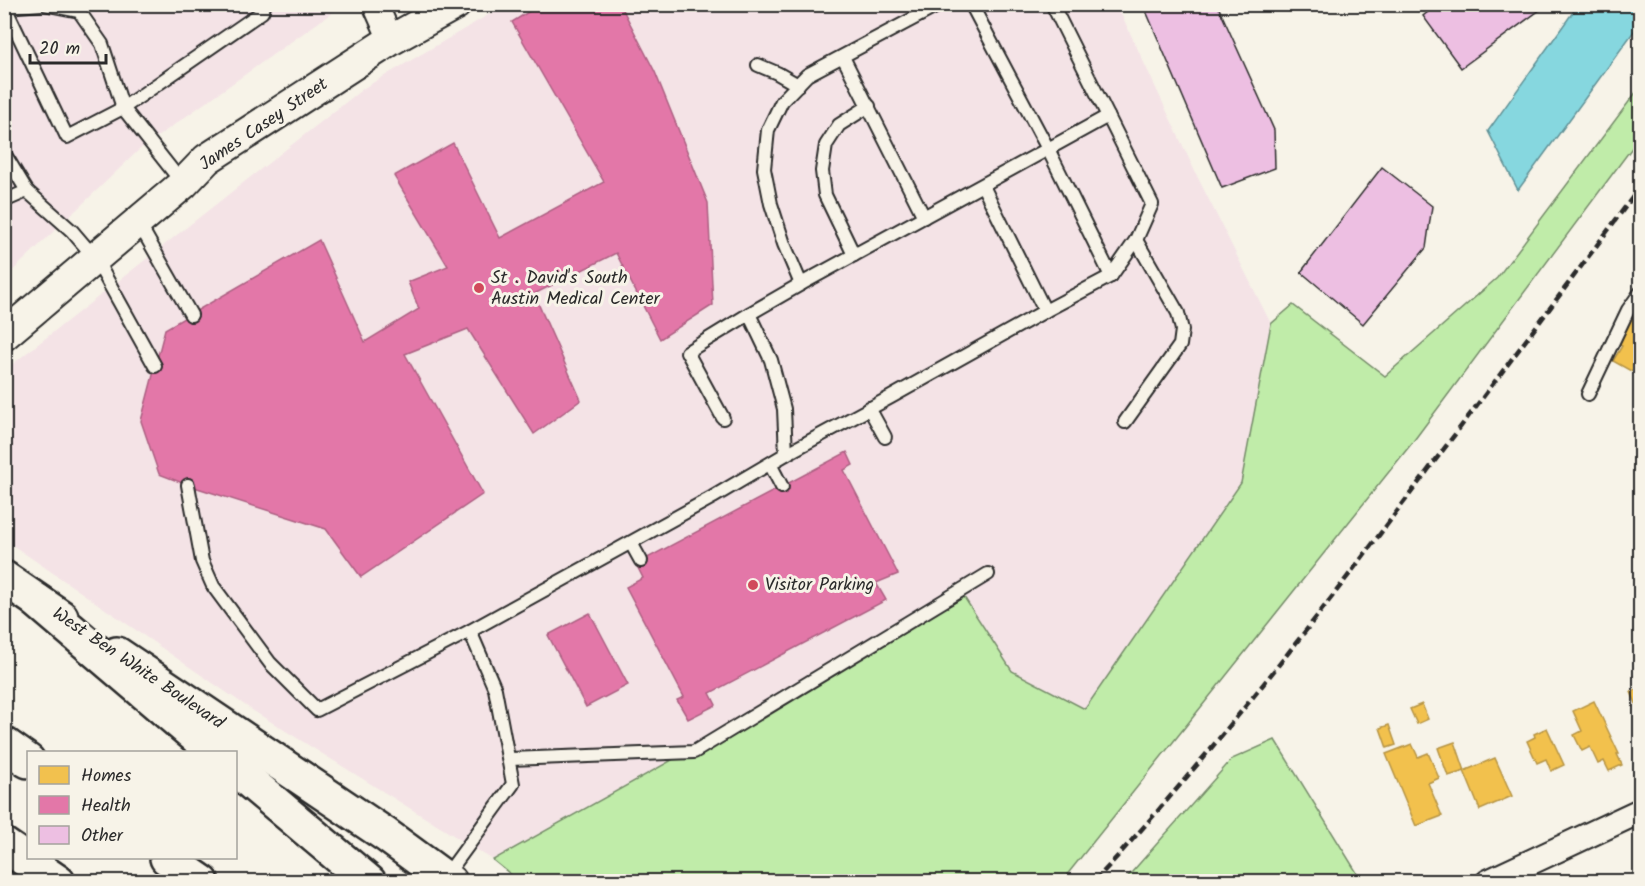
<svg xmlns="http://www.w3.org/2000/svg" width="1645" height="886" viewBox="0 0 1645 886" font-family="Kalam,sans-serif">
<rect width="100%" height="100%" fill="#f7f3e8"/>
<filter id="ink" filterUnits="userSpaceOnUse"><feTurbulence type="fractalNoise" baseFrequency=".0167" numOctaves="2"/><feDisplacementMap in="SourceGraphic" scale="12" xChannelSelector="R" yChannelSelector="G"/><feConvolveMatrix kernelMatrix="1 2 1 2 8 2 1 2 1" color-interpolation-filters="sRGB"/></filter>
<g filter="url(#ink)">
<!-- built -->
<g fill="#f4e3e6">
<polygon points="5,5 343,5 140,149 5,278"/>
<polygon points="505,5 1117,5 1198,178 1271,324 1241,483 1085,709 1012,671 964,597 493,860 252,710 5,540 5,370 364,88"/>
</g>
<!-- green -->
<g fill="#c0eca9" stroke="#768c6a" stroke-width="1.5">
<polygon points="1640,87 1640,137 1412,443 1062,881 520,882 493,860 964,597 1012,671 1085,709 1241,483 1271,324 1293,305 1385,376 1497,278"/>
<polygon points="1275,740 1362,881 1124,881 1232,759"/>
</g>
<!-- water -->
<polygon fill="#86d7df" stroke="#629297" stroke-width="1.5" points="1578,5 1640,5 1640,23 1518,190 1488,131"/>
<!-- homes -->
<g fill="#f2c14e" stroke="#b69444" stroke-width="1.5">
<polygon points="1633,306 1640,311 1640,376 1613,361 1622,346 1619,344 1620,341 1615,338"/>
<polygon points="1640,688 1640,713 1631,692"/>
<polygon points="1594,701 1619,754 1617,754 1622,765 1609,771 1604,761 1598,764 1590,747 1582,751 1574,735 1582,731 1573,711"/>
<polygon points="1422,704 1428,719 1417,724 1410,709"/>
<polygon points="1389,725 1396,745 1387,748 1380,728"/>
<polygon points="1547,728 1564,765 1551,771 1546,759 1537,763 1527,741 1535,737 1534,734"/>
<polygon points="1455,742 1465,771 1448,776 1438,748"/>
<polygon points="1412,744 1418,757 1428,753 1439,778 1428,783 1442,816 1416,826 1386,754"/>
<polygon points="1495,758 1512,796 1480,810 1464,771"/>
</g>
<!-- health -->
<g fill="#e377a8" stroke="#ac6082" stroke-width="1.5">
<polygon points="541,4 620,4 655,72 708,203 713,305 660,339 616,253 534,294 581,400 534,434 468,329 405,354 483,494 361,577 326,529 188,485 159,474 141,421 165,329 319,240 365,342 419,309 408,282 448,266 394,176 453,143 500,238 604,182 512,22"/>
<polygon points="847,452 853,465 844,470 898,574 876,583 886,600 710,693 716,705 688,719 677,700 684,697 626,587 643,578 636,564"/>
<polygon points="590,613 628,685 586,707 548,635"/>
</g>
<!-- building -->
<g fill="#edbfe2" stroke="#2b2b2b" stroke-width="1.5">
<polygon points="1143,4 1217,4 1274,130 1275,168 1222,188"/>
<polygon points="1438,4 1548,4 1461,68 1423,16"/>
<polygon points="1382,167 1432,206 1426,248 1363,324 1301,272"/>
</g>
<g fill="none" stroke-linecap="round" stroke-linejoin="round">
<defs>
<g id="service">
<polyline points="44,4 79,11 102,44 123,108 262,12 265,4"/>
<polyline points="4,5 67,137 123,108 183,184"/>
<polyline points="5,7 42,4"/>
<polyline points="843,57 924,217"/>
<polyline points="758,65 777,73 798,85"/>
<polyline points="1108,116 1048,149 1111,276"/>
<polyline points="4,153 27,191"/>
<polyline points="983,186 1045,311 1111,276 1136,240 1152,204 1052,4"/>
<polyline points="4,201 27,191 72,231 95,258 155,366"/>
<polyline points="138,222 191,315"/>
<polyline points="854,255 825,195 822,171 826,145 839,125 869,106"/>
<polyline points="801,284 784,244 771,204 764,169 768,130 782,101 807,75 941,4"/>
<polyline points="1588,394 1628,310 1640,293"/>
<polyline points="869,408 885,437"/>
<polyline points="723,418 687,352 749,314"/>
<polyline points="1125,422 1180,345 1182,330 1178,313 1136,240"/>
<polyline points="786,454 891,397 1045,311"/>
<polyline points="770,464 782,487"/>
<polyline points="188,485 202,561 213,586 270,663 317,710 470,631 495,689 513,784 445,877"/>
<polyline points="631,543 641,561"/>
<polyline points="470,631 713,497 786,454 784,409 771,360 749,314 801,284 1048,149 971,4"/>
<polyline points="510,759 694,752 988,574"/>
</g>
<g id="minor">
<polyline points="375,4 391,40"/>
<polyline points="1488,882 1640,811"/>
</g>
<polyline id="tertiary" points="4,335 183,184 207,159 391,40 456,4"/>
<g id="secondary">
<polyline points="4,578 61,617"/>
<polyline points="117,654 386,835 450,882"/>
</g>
<g id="motorway">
<polyline points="37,601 214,752"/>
<polyline points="4,744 28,761"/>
<polyline points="236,770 369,882"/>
<polyline points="4,845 58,882"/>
<polyline points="167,858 202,882"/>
</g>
</defs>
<!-- service casing -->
<use href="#service" stroke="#2b2b2b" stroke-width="16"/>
<!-- minor casing -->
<use href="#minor" stroke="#2b2b2b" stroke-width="28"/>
<!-- tertiary casing -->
<use href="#tertiary" stroke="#2b2b2b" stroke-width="34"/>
<!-- secondary casing -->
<use href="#secondary" stroke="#2b2b2b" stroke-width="38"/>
<!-- motorway casing -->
<use href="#motorway" stroke="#2b2b2b" stroke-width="38"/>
<!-- service -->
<use href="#service" stroke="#f7f3e8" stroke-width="12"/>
<!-- minor -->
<use href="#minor" stroke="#f7f3e8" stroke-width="24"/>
<!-- tertiary -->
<use href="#tertiary" stroke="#f7f3e8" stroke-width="30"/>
<!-- secondary -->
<use href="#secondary" stroke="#f7f3e8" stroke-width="33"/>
<!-- motorway -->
<use href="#motorway" stroke="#f7f3e8" stroke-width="33"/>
<!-- rail -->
<path stroke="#2b2b2b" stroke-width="4.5" stroke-dasharray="9 4.5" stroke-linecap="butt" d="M1094,882C1214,752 1322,612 1428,470C1499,376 1570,282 1640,187"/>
</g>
</g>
<!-- markers -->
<g fill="#d1495b" stroke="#f7f3e8" stroke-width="2">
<circle cx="479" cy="288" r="6"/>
<circle cx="753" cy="585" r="6"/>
</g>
<g text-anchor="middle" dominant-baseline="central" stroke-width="6" stroke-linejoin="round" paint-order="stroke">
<!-- street labels -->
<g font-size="18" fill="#2b2b2b" stroke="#f7f3e8">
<text transform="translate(264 125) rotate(-34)">James Casey Street</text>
<text transform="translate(138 669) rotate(34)">West Ben White Boulevard</text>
</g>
<!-- poi labels -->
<g font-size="18" fill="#2b2b2b" stroke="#f7f3e8" text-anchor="start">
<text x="491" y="278">St . David's South<tspan x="491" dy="21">Austin Medical Center</tspan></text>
<text x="765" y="585">Visitor Parking</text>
</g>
</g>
<!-- margin -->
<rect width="1645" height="886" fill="none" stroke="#f7f3e8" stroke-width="24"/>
<rect x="12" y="12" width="1621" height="862" fill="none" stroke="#2b2b2b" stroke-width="2" filter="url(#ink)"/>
<!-- legend -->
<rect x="27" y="751" width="210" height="108" fill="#f7f3e8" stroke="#a5a39c" stroke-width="1.5"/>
<rect x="39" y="766" width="30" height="18" fill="#f2c14e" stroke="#a5a39c" stroke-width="1.5"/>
<text x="81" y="781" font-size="18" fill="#2b2b2b">Homes</text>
<rect x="39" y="796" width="30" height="18" fill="#e377a8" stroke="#a5a39c" stroke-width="1.5"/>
<text x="81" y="811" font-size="18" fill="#2b2b2b">Health</text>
<rect x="39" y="826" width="30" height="18" fill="#edbfe2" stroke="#a5a39c" stroke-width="1.5"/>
<text x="81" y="841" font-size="18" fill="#2b2b2b">Other</text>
<!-- scale -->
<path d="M30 54v9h76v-9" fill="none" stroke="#2b2b2b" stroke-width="3"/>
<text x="39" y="54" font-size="18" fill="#2b2b2b" stroke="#f7f3e8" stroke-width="4.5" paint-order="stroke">20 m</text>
</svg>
